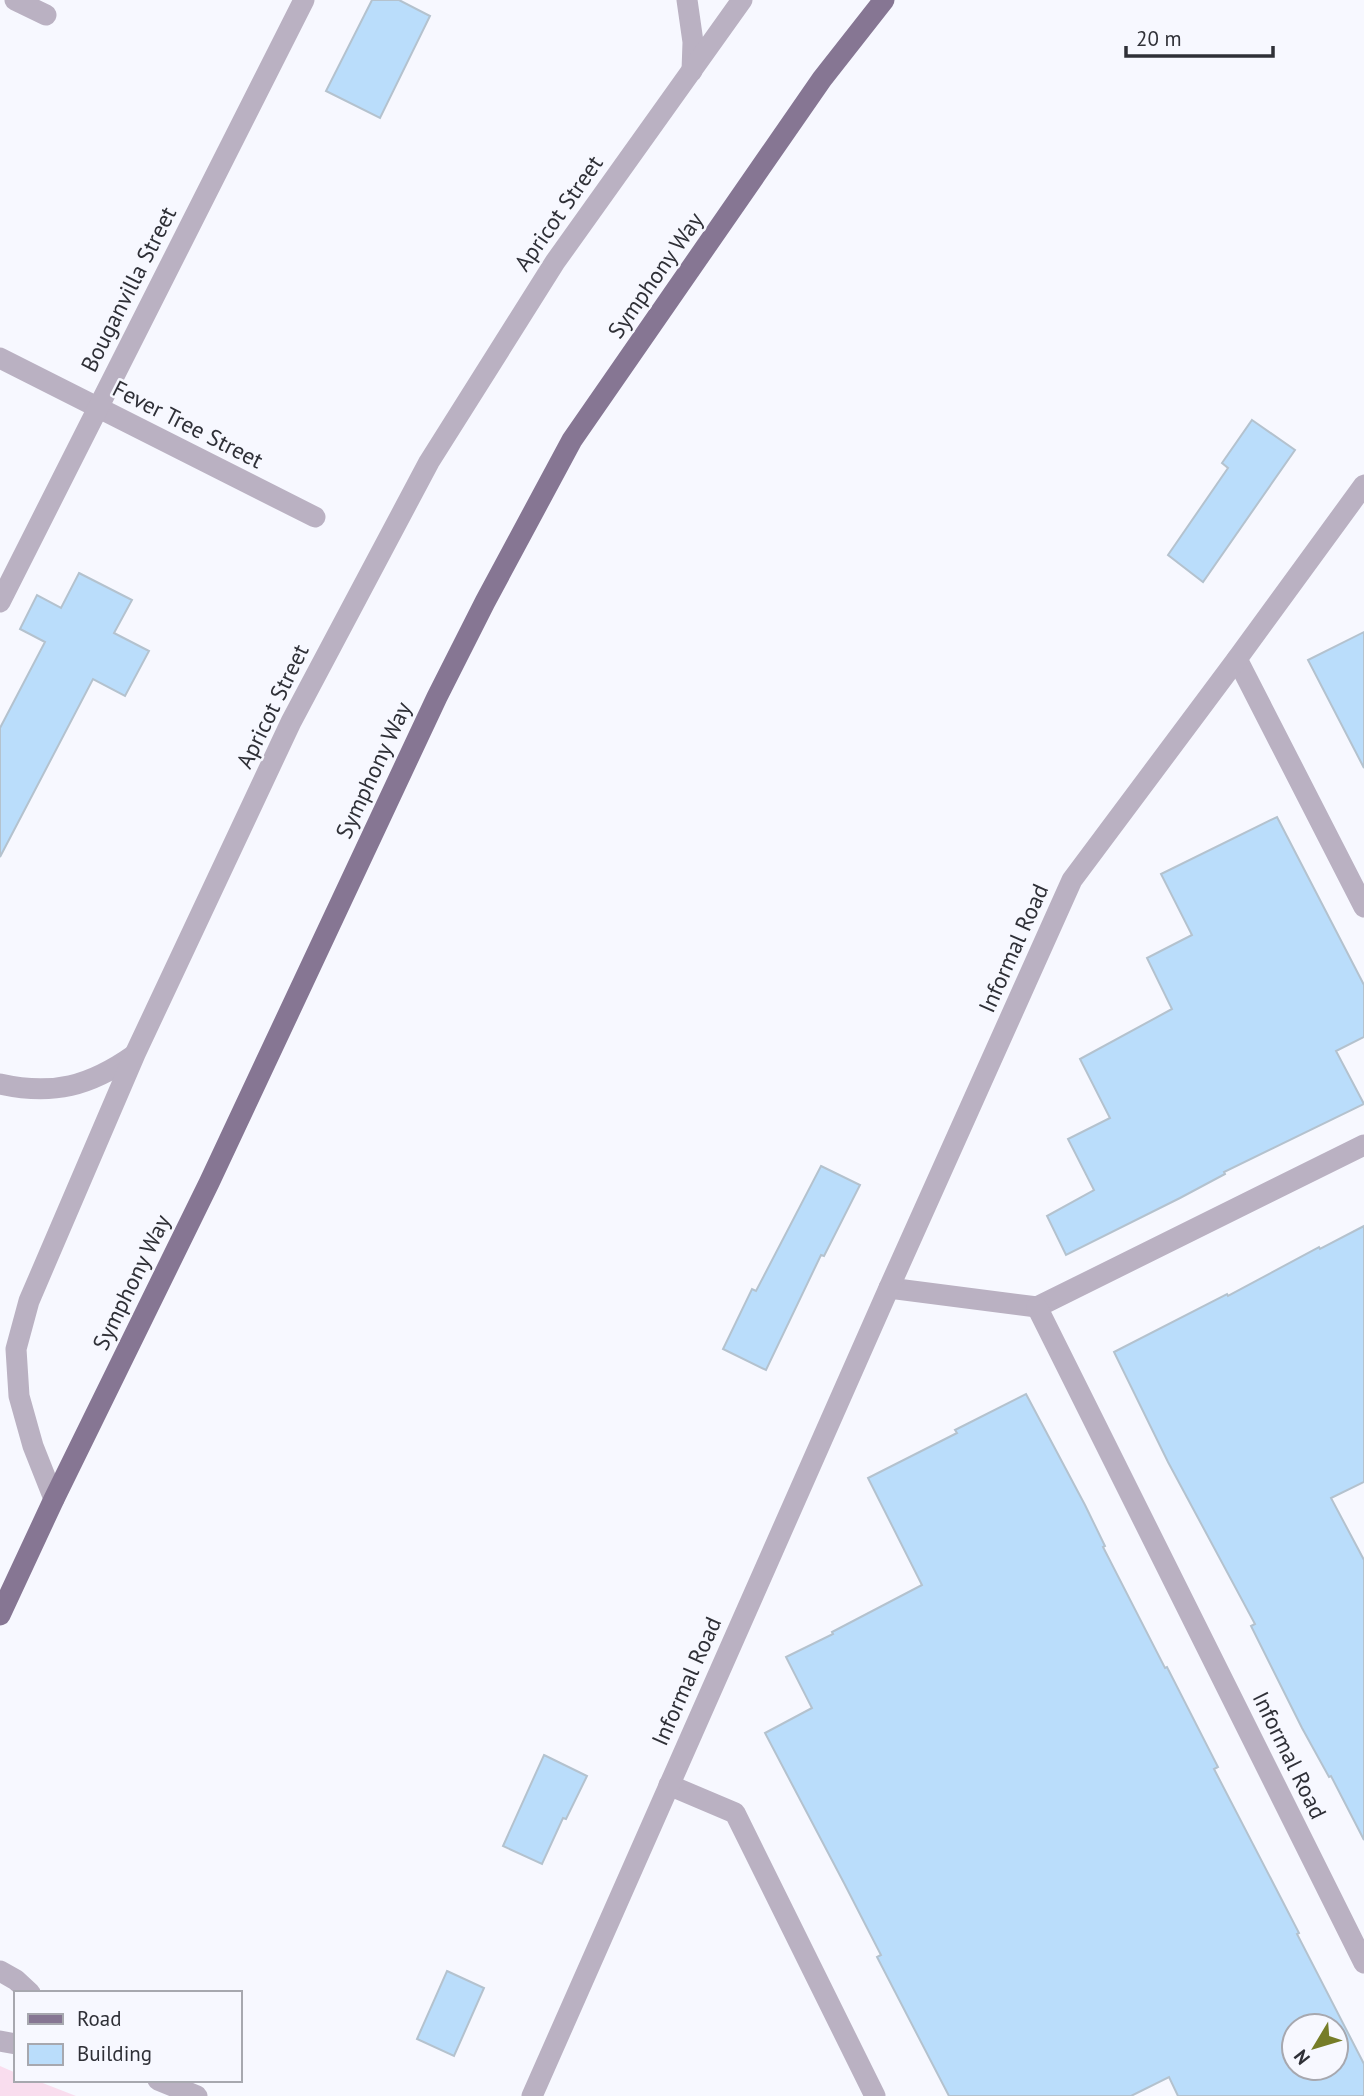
<svg xmlns="http://www.w3.org/2000/svg" width="1364" height="2096" viewBox="0 0 1364 2096" font-family="'PT Sans',sans-serif">
<rect width="100%" height="100%" fill="#f7f8ff"/>
<!-- green -->
<polygon fill="#f9ddee" points="0,2066 16,2073 16,2080 35,2080 76,2096 0,2096"/>
<!-- building -->
<g fill="#baddfb" stroke="#b4c2ce" stroke-width="2" fill-rule="evenodd">
<polygon points="372,0 399,0 430,16 380,118 326,91"/>
<polygon points="1252,420 1295,450 1203,582 1168,555 1228,468 1222,463"/>
<polygon points="79,573 132,600 114,633 149,651 125,696 93,679 0,857 0,728 45,642 20,629 37,595 61,608"/>
<polygon points="1364,632 1364,768 1308,660"/>
<polygon points="1277,817 1364,985 1364,1037 1336,1051 1364,1104 1224,1172 1225,1174 1180,1198 1066,1255 1047,1216 1094,1190 1068,1139 1110,1118 1080,1059 1172,1009 1147,958 1192,935 1161,874"/>
<polygon points="821,1166 860,1185 824,1256 821,1255 766,1370 723,1349 752,1289 756,1291"/>
<polygon points="1364,1226 1364,1482 1331,1498 1364,1560 1364,1840 1331,1776 1329,1777 1302,1728 1251,1626 1255,1624 1168,1462 1114,1352 1227,1294 1228,1296 1319,1247 1320,1249"/>
<path d="M1026,1394L1085,1505L1105,1546L1103,1547L1165,1668L1167,1667L1218,1767L1214,1769L1299,1933L1297,1934L1364,2064V2096H1178L1169,2077L1131,2096H949L877,1957L881,1955L844,1883L765,1733L812,1708L786,1657L833,1634L832,1632L922,1585L868,1478L957,1433L955,1430ZM1294,2026H1336V2068H1294Z"/>
<polygon points="544,1755 587,1776 566,1819 563,1818 542,1864 503,1846"/>
<polygon points="447,1971 484,1988 454,2056 417,2039"/>
</g>
<g fill="none" stroke-linecap="round" stroke-linejoin="round">
<!-- minor -->
<g stroke="#bab1c2" stroke-width="21">
<polyline points="15,0 46,15"/>
<polyline points="687,0 693,42 692,71"/>
<polyline points="0,358 315,517"/>
<polyline points="0,602 304,0"/>
<polyline points="1237,659 1364,907"/>
<path d="M0,1084C53,1096 90,1086 134,1055"/>
<polyline points="889,1288 1037,1307 1364,1145"/>
<polyline points="1037,1307 1364,1963"/>
<polyline points="54,1499 33,1446 19,1396 16,1349 29,1301 135,1054 291,722 429,462 555,262 742,0"/>
<polyline points="669,1785 735,1813 875,2096"/>
<polyline points="0,1971 16,1980 30,1993"/>
<polyline points="0,2041 16,2044"/>
<polyline points="158,2080 197,2096"/>
<polyline points="532,2096 889,1288 1072,880 1237,659 1364,485"/>
</g>
<!-- major -->
<polyline stroke="#867693" stroke-width="21" points="0,1615 54,1499 209,1183 437,697 485,602 572,440 822,79 884,0"/>
</g>
<g text-anchor="middle" dominant-baseline="central" stroke-width="5" stroke-linejoin="round" paint-order="stroke">
<!-- street labels -->
<g font-size="23" fill="#2f3037" stroke="#f7f8ff">
<text transform="translate(558 213) rotate(-55)">Apricot Street</text>
<text transform="translate(655 275) rotate(-55)">Symphony Way</text>
<text transform="translate(128 289) rotate(-63)">Bouganvilla Street</text>
<text transform="translate(188 424) rotate(27)">Fever Tree Street</text>
<text transform="translate(272 706) rotate(-64)">Apricot Street</text>
<text transform="translate(373 770) rotate(-65)">Symphony Way</text>
<text transform="translate(1013 948) rotate(-66)">Informal Road</text>
<text transform="translate(131 1282) rotate(-64)">Symphony Way</text>
<text transform="translate(686 1681) rotate(-66)">Informal Road</text>
<text transform="translate(1290 1755) rotate(64)">Informal Road</text>
</g>
</g>
<!-- legend -->
<rect x="14" y="1991" width="228" height="91" fill="#f7f8ff" stroke="#a7a8af" stroke-width="2"/>
<rect x="28" y="2014" width="35" height="10" fill="#867693" stroke="#a7a8af" stroke-width="2"/>
<text x="77" y="2026" font-size="21" fill="#2f3037">Road</text>
<rect x="28" y="2044" width="35" height="21" fill="#baddfb" stroke="#a7a8af" stroke-width="2"/>
<text x="77" y="2061" font-size="21" fill="#2f3037">Building</text>
<!-- north arrow -->
<g transform="translate(1315 2047) rotate(232)"><circle r="33" fill="#f7f8ff" stroke="#a7a8af" stroke-width="2"/>
<path d="M0-5L12 26L0 18L-12 26Z" fill="#767d28"/>
<text y="-10" font-size="19" font-weight="bold" text-anchor="middle" fill="#2f3037">N</text>
</g>
<!-- scale -->
<path d="M1126 46v10h147v-10" fill="none" stroke="#2f3037" stroke-width="3.5"/>
<text x="1136" y="46" font-size="21" fill="#2f3037" stroke="#f7f8ff" stroke-width="5" paint-order="stroke">20 m</text>
</svg>
